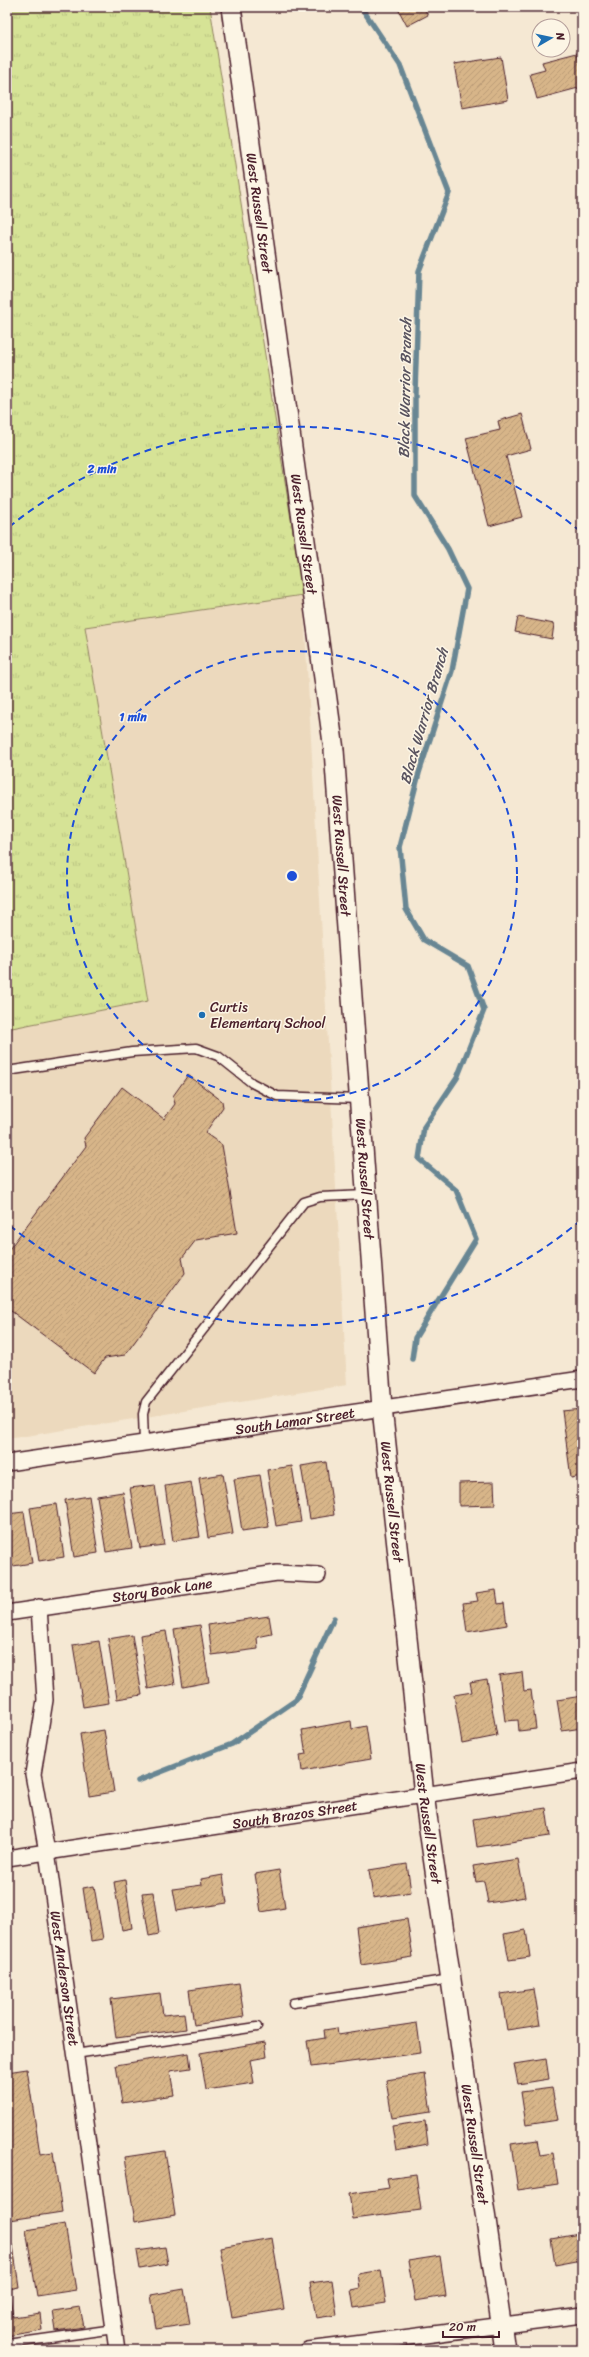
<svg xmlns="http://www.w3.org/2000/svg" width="589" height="2357" viewBox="0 0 589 2357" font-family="Sriracha,sans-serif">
<defs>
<pattern id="park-tufts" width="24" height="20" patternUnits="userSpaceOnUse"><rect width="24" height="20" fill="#d6e396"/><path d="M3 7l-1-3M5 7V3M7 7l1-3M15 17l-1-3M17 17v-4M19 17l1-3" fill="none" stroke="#b9c281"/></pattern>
<pattern id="building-hatch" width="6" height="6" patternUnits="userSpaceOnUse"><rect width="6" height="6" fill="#d7b589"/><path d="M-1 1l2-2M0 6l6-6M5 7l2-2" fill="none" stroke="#ba9b76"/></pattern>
</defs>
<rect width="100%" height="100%" fill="#f5e8d3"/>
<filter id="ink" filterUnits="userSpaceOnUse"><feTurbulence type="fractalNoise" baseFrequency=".025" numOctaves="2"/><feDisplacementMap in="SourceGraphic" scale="8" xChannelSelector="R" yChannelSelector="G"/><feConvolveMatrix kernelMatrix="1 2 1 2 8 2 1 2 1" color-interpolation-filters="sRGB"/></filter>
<g filter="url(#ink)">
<!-- built -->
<polygon fill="#ecd9bd" points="303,595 347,1385 7,1439 7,1029 148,1001 85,627"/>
<!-- park -->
<polygon fill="url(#park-tufts)" stroke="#908160" points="7,7 210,7 303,595 85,627 148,1001 7,1029"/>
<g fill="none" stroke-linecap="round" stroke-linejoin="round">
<!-- stream -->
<g stroke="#688693" stroke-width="5.5">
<polyline points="361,7 400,65 449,193 419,271 415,392 415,496 448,549 467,589 452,671 419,773 400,847 406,909 424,940 468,966 484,1010 457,1078 424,1127 419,1159 456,1190 476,1239 415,1338 412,1359"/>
<polyline points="138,1781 232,1744 296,1700 334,1618"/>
</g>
</g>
<!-- building -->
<g fill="url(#building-hatch)" stroke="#4a1f2b">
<polygon points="397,7 423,7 428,15 407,26"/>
<polygon points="577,53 582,72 582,87 537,99 530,74 545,70 542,62"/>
<polygon points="501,57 508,100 462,108 454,64"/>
<polygon points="522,414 531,449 506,456 522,517 489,526 466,438 500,430 498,421"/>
<polygon points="518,617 554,624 552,639 515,632"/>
<polygon points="188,1075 222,1101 223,1107 205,1133 222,1145 237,1233 196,1240 182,1258 185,1273 125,1355 105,1358 94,1373 7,1308 7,1252 86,1146 84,1138 122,1087 164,1119 175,1104 173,1096"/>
<polygon points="582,1409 582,1476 571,1478 562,1411"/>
<polygon points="326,1462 334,1515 310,1519 301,1466"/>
<polygon points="292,1466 301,1522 276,1526 267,1470"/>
<polygon points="223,1474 233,1534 208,1538 199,1478"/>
<polygon points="260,1475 269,1527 242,1531 234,1479"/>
<polygon points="191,1482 200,1537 173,1541 165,1486"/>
<polygon points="494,1482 495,1505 459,1506 459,1483"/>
<polygon points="155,1485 164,1545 140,1548 130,1488"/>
<polygon points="123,1492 132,1548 106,1552 97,1496"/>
<polygon points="89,1496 98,1553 74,1557 65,1500"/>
<polygon points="56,1504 64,1557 39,1561 30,1508"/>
<polygon points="24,1512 32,1563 7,1567 7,1514"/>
<polygon points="496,1590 498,1604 504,1603 507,1625 467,1632 463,1603 478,1601 476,1593"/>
<polygon points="269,1616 272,1634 257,1637 258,1649 212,1655 208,1625"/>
<polygon points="200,1625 209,1682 183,1687 174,1629"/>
<polygon points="166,1631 175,1684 148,1689 140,1635"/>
<polygon points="132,1635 142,1695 117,1699 108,1639"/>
<polygon points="99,1641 109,1703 83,1707 73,1645"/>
<polygon points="522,1672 524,1691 531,1690 536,1729 519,1731 518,1720 505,1721 499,1675"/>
<polygon points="487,1679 497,1736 462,1743 454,1695 472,1692 470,1682"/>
<polygon points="582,1696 582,1728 562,1731 557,1700"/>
<polygon points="351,1721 352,1729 366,1726 371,1759 302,1771 300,1755 306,1754 302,1730"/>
<polygon points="104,1730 114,1792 89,1796 80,1734"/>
<polygon points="546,1808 550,1836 477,1847 473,1819"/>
<polygon points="518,1859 525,1897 488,1903 484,1881 476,1882 473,1866"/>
<polygon points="407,1864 411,1892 373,1898 369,1870"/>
<polygon points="279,1870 285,1908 261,1912 255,1874"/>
<polygon points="223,1875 227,1903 177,1911 173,1889 202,1885 201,1879"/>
<polygon points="125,1880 132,1928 122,1930 114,1882"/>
<polygon points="94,1886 103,1939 91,1941 83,1888"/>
<polygon points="153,1892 159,1934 149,1936 142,1893"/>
<polygon points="407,1919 413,1957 361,1965 356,1927"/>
<polygon points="526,1930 530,1957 509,1960 504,1934"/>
<polygon points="239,1983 244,2017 194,2025 189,1990"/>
<polygon points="534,1989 540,2025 507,2030 501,1994"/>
<polygon points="160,1993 163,2015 184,2013 186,2029 116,2038 111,1999"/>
<polygon points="417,2023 421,2053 311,2067 307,2041 325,2038 324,2030 337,2028 338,2035"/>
<polygon points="265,2042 267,2057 250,2060 254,2083 206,2090 200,2053"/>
<polygon points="189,2053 191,2068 170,2071 174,2095 122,2103 116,2065"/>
<polygon points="546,2059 549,2079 518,2084 514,2064"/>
<polygon points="27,2069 40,2154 53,2152 62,2212 10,2220 7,2203 7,2072"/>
<polygon points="425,2074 431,2112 392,2118 386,2080"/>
<polygon points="552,2088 558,2120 526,2125 521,2092"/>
<polygon points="425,2121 428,2144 396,2150 392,2126"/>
<polygon points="537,2140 540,2155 553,2153 558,2184 518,2190 511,2144"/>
<polygon points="165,2151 175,2215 135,2222 125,2157"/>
<polygon points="416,2174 421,2210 353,2219 349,2194 389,2188 387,2178"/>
<polygon points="65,2224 76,2290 37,2296 26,2230"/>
<polygon points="579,2234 582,2260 555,2265 551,2239"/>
<polygon points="272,2238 284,2309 232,2318 220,2247"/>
<polygon points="13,2245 19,2287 9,2289 13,2317 40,2313 42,2330 7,2336 7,2246"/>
<polygon points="165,2247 168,2264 140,2269 137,2251"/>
<polygon points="440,2256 446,2296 415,2301 408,2261"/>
<polygon points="381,2270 386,2303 354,2308 351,2290 360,2288 358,2274"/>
<polygon points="332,2280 337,2315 316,2318 310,2283"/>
<polygon points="184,2289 190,2324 156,2329 151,2295"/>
<polygon points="80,2307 84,2327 56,2331 53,2311"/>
</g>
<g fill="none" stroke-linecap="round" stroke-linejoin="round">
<defs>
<g id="service">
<polyline points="7,1071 132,1052 196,1048 218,1056 252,1083 277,1096 359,1099"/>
<polyline points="144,1442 143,1414 146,1402 304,1202 320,1197 366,1195"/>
<polyline points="293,2003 451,1979"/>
<polyline points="75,2054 257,2027"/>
<polyline points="7,2344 114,2329"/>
</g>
<g id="minor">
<path id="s1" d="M7,1463L582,1379"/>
<path id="s2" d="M39,1607L45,1700L33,1774L47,1852L117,2350"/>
<path id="s3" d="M7,1613L277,1573L318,1575"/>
<path id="s4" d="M7,1858L582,1771"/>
<polyline points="308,2350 582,2315"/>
</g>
<g id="tertiary">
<path id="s5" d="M231,7L334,750L382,1408L424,1795L505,2350"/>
</g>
</defs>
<!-- service casing -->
<use href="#service" stroke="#4a1f2b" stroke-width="11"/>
<!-- minor casing -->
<use href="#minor" stroke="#4a1f2b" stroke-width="18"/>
<!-- tertiary casing -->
<use href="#tertiary" stroke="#4a1f2b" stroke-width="22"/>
<!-- service -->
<use href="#service" stroke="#fcf5e5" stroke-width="8"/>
<!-- minor -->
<use href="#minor" stroke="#fcf5e5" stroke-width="15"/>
<!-- tertiary -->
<use href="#tertiary" stroke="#fcf5e5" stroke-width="19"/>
</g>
</g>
<!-- distance rings -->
<g fill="none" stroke="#1d4ed8" stroke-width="2" stroke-dasharray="7 5">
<circle cx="292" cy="876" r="225"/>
<path d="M581 1220A449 449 0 0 1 9 1225M9 527A449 449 0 0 1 581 532"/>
</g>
<!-- markers -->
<circle fill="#1f6fb2" stroke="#fcf5e5" stroke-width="1.5" cx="202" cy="1015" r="4"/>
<g text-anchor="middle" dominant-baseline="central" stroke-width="3" stroke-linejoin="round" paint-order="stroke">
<!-- street labels -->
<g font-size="14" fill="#4a1f2b" stroke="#fcf5e5">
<text stroke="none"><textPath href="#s5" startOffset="208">West Russell Street</textPath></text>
<text stroke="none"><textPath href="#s5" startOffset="532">West Russell Street</textPath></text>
<text stroke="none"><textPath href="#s5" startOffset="856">West Russell Street</textPath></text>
<text stroke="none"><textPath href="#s5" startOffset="1180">West Russell Street</textPath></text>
<text stroke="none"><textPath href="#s1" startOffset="291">South Lamar Street</textPath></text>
<text stroke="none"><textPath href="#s5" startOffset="1504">West Russell Street</textPath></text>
<text stroke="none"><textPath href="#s3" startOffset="157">Story Book Lane</textPath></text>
<text stroke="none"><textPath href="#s4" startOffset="291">South Brazos Street</textPath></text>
<text stroke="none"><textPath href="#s5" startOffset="1828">West Russell Street</textPath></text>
<text stroke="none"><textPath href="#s2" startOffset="375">West Anderson Street</textPath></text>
<text stroke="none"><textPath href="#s5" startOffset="2152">West Russell Street</textPath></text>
</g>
<!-- poi labels -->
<g font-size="14" fill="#4a1f2b" stroke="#fcf5e5" text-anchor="start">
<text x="210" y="1007">Curtis<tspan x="210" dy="16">Elementary School</tspan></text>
</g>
<!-- water labels -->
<g font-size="15" font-style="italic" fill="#59535f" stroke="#fcf5e5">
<text transform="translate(405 388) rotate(-89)">Black Warrior Branch</text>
<text transform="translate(424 716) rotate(-74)">Black Warrior Branch</text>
</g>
</g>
<circle cx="292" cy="876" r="6" fill="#1d4ed8" stroke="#fcf5e5" stroke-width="2"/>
<g font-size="12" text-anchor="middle" font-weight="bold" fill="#1d4ed8" stroke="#fcf5e5" stroke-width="3" stroke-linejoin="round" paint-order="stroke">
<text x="102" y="473">2 min</text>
<text x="133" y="721">1 min</text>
</g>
<!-- margin -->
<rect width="589" height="2357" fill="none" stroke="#fcf5e5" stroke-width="24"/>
<rect x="12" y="12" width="565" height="2333" fill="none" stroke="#4a1f2b" stroke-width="1.5" filter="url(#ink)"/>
<!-- north arrow -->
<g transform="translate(551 38) rotate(81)"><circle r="19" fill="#fcf5e5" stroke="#b59f9b"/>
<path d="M0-3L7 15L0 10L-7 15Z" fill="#1f6fb2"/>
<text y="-6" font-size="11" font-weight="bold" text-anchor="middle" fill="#4a1f2b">N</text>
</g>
<!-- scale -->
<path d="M443 2331v6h56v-6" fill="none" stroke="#4a1f2b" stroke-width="2"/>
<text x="449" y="2331" font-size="12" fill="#4a1f2b" stroke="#fcf5e5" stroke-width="3" paint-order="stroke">20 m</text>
</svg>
